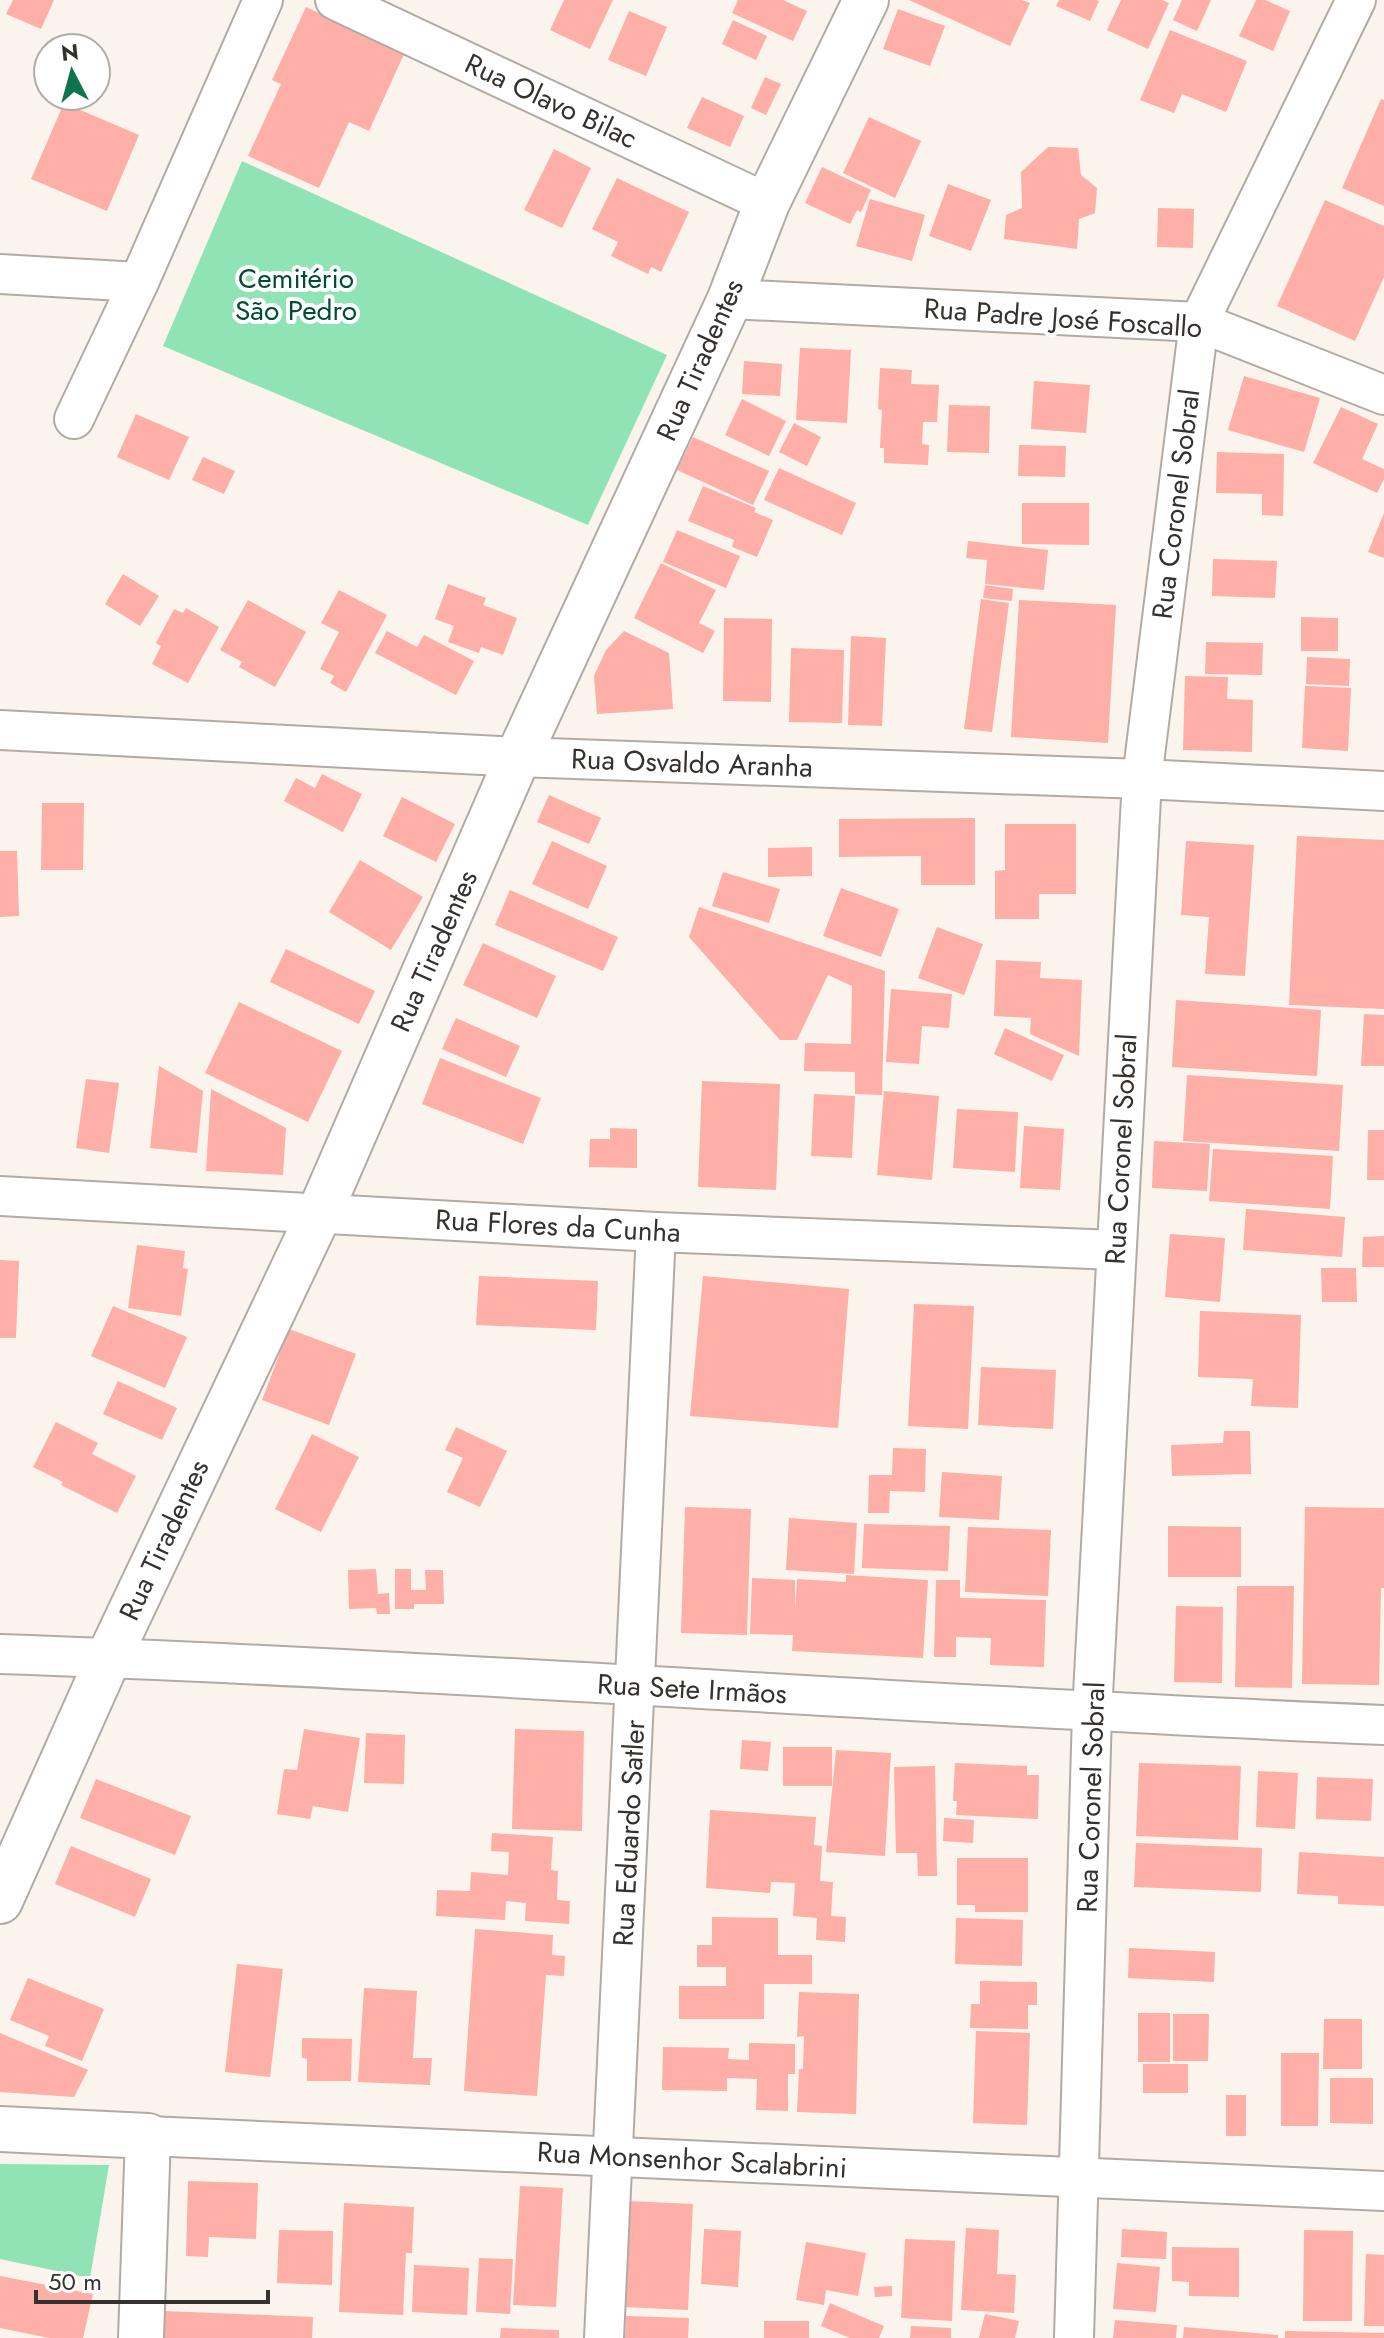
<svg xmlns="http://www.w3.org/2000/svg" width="1384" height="2338" viewBox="0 0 1384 2338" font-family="Jost,sans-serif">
<rect width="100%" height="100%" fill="#fbf4ed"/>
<!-- green -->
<g fill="#90e3b4">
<polygon points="242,161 667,355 588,525 163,346"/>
<polygon points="0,2164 109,2165 90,2278 0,2259"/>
</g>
<!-- building -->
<g fill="#fdafa8">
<polygon points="13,0 54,0 41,29 6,14"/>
<polygon points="564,0 613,0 590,49 550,30"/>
<polygon points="738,0 783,0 807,11 793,41 732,13"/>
<polygon points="909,0 1022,0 1030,3 1010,46"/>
<polygon points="1059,0 1097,0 1099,1 1090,21 1056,6"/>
<polygon points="1121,0 1162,0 1169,3 1148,49 1107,30"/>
<polygon points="1182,0 1211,0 1197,31 1173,20"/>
<polygon points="1256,0 1265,0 1290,11 1273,51 1239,36"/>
<polygon points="306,7 405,52 369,131 349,122 319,188 248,156 281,84 272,80"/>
<polygon points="898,9 945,26 930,66 883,49"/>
<polygon points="629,11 667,27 646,76 608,60"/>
<polygon points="733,20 767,36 756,60 722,44"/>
<polygon points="1170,30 1247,61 1226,112 1182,94 1174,113 1140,100"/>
<polygon points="765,77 781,84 766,115 751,108"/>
<polygon points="702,97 744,116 730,147 687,128"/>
<polygon points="1381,99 1384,100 1384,206 1342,188"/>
<polygon points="64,103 139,135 107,211 31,179"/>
<polygon points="869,117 921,141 895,198 843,173"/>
<polygon points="1048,147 1078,148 1081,175 1097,188 1095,213 1079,219 1077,249 1004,239 1006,215 1022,208 1021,172"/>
<polygon points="554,149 591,168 562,228 524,210"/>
<polygon points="822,167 871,190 861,212 857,210 850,224 805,203"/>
<polygon points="617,178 689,212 661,272 651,267 648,274 611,256 618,242 592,229"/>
<polygon points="948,184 991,200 971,251 929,236"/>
<polygon points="870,199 925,215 912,261 856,246"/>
<polygon points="1325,200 1384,226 1384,277 1355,341 1277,306"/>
<polygon points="1158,208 1194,209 1193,248 1157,247"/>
<polygon points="800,348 851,350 847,423 796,420"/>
<polygon points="744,361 782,364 780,396 742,394"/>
<polygon points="880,368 912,370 911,384 939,385 937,422 923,422 922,444 929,445 928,465 884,463 884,448 880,448 882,410 878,409"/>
<polygon points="1244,376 1320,398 1304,452 1228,430"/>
<polygon points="1034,381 1090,385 1086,433 1031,429"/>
<polygon points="742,399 786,421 769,456 725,435"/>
<polygon points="949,405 990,406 989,453 947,452"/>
<polygon points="1341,407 1378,424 1362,459 1384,469 1384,479 1377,493 1313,463"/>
<polygon points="136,414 189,437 169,480 117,457"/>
<polygon points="794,423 821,437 807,466 779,452"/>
<polygon points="693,437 769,471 753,505 677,470"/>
<polygon points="1019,445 1066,446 1065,477 1018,476"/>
<polygon points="1217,452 1284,454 1283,516 1262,515 1262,494 1216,493"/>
<polygon points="203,457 235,471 224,494 192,480"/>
<polygon points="779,468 856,503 842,535 764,500"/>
<polygon points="703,486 756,508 754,512 773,520 757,557 732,547 734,540 688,521"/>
<polygon points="1022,503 1089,503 1089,545 1022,544"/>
<polygon points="1384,513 1384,558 1368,552"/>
<polygon points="677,530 740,556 726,588 663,562"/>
<polygon points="968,541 1048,550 1044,590 985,584 987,560 966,558"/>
<polygon points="1213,559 1277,561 1275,598 1212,596"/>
<polygon points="661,563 716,590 699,623 715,631 703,653 634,618"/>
<polygon points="123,574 159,596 140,626 105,604"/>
<polygon points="448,584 486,598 483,605 517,618 503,655 481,647 479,653 448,642 454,626 435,619"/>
<polygon points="985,585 1013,589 1012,601 983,598"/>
<polygon points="339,590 387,615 346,692 330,683 334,676 320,669 339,632 321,623"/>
<polygon points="981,599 1009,603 992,732 964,729"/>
<polygon points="248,600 306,632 275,687 239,667 242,662 220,650"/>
<polygon points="1019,600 1116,605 1108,743 1011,737"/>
<polygon points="186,608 219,627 188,683 152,664 161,646 156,643 174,609 183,613"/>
<polygon points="1301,617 1338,618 1338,651 1301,651"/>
<polygon points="724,618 772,619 771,702 723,701"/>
<polygon points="387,631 417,647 424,635 474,661 456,695 375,653"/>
<polygon points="624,631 669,653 673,709 597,714 594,676 606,650"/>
<polygon points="851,636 886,638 882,726 848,725"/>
<polygon points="1206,642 1263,643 1262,675 1205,674"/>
<polygon points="791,648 844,650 842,723 789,722"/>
<polygon points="1307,657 1350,659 1349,686 1306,684"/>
<polygon points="1185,676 1228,677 1227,699 1253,700 1252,752 1183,750"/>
<polygon points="1305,686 1351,688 1348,751 1302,748"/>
<polygon points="322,774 362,794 343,832 284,801 296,778 315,788"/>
<polygon points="549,795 601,818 589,844 537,822"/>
<polygon points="402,797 455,824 436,862 383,836"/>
<polygon points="42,803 84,803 83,870 41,870"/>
<polygon points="975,818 975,885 921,885 921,856 839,857 839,819"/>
<polygon points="1005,824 1076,824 1076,894 1039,894 1039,919 995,919 995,871 1005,870"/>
<polygon points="1297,836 1384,840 1384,1009 1289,1005"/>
<polygon points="552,841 607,866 588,909 532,884"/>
<polygon points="1186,841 1254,845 1245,976 1205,974 1209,917 1181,915"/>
<polygon points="812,847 812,876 768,877 768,848"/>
<polygon points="0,851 17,851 19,916 0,917"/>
<polygon points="360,860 423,897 391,950 329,912"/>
<polygon points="723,872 780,889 769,923 712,906"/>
<polygon points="841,888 899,909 881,957 823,936"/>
<polygon points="510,890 618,937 603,971 495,925"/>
<polygon points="699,907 885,971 882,1095 855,1094 855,1072 804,1071 805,1043 851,1044 852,986 828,975 797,1040 780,1040 689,937"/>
<polygon points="937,927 983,944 964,995 918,978"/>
<polygon points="483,943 556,976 537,1018 463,985"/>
<polygon points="286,949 375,991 359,1024 270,982"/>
<polygon points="996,960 1041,962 1040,978 1082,980 1079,1056 1030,1034 1031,1018 994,1016"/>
<polygon points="891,989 952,994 949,1028 922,1026 919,1064 886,1062"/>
<polygon points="1176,1000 1321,1010 1317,1076 1172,1067"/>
<polygon points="239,1002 342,1051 308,1122 205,1073"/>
<polygon points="1364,1014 1384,1015 1384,1066 1361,1066"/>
<polygon points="456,1018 520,1046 506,1077 442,1049"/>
<polygon points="1005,1028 1064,1055 1052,1081 994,1054"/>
<polygon points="440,1058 541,1098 523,1144 422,1104"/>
<polygon points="159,1066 203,1091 197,1153 150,1148"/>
<polygon points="1187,1075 1343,1085 1339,1151 1183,1141"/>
<polygon points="86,1079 119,1083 109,1153 76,1148"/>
<polygon points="702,1081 780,1084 776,1190 698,1187"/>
<polygon points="211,1089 286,1128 283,1175 206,1171"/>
<polygon points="884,1091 939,1096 932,1180 877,1175"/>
<polygon points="814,1094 855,1096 852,1158 811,1156"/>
<polygon points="957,1109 1018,1112 1015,1172 953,1168"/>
<polygon points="1024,1126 1064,1129 1060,1190 1020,1188"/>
<polygon points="610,1128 637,1129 637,1168 589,1167 590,1139 610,1139"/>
<polygon points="1368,1130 1384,1130 1384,1180 1367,1180"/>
<polygon points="1154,1141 1210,1144 1207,1191 1152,1188"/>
<polygon points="1213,1149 1333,1156 1330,1209 1209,1201"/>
<polygon points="1246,1209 1345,1217 1342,1257 1243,1250"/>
<polygon points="1170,1234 1225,1238 1220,1302 1165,1297"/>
<polygon points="1384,1236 1384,1267 1362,1267 1363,1237"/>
<polygon points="137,1245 185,1251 183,1268 188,1269 181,1316 128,1308"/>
<polygon points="0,1260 19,1261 16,1338 0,1338"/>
<polygon points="1321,1268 1356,1268 1357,1302 1322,1302"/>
<polygon points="479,1276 598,1281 596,1330 476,1325"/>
<polygon points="703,1276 849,1289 838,1428 690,1416"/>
<polygon points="914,1304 974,1306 968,1429 908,1426"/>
<polygon points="113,1306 187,1337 165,1388 91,1356"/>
<polygon points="1200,1311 1301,1315 1298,1408 1251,1406 1253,1379 1198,1377"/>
<polygon points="289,1329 356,1354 329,1425 262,1400"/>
<polygon points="981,1367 1056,1370 1053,1429 978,1425"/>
<polygon points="118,1381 177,1408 162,1440 103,1414"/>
<polygon points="56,1422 98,1443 92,1454 136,1476 117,1513 61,1485 63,1482 33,1467"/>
<polygon points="456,1427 507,1451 480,1507 447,1492 463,1458 445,1450"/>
<polygon points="1224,1431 1250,1431 1251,1474 1172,1476 1171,1445 1223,1443"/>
<polygon points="312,1434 359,1457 321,1532 275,1509"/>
<polygon points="893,1448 926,1449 925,1492 890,1491 889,1513 868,1513 869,1475 892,1475"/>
<polygon points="942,1472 1002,1476 999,1520 939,1517"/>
<polygon points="685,1507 751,1509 747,1635 681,1633"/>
<polygon points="1305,1507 1384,1508 1384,1588 1381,1588 1379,1685 1302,1684"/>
<polygon points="789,1518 857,1523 854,1574 786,1570"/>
<polygon points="864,1524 950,1526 948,1571 862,1568"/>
<polygon points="1168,1526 1241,1527 1241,1577 1168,1577"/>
<polygon points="968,1527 1051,1530 1048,1596 965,1592"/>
<polygon points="376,1569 378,1594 389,1593 390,1614 377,1614 376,1608 349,1609 348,1570"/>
<polygon points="395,1569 411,1569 411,1590 426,1590 425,1570 443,1570 444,1604 414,1604 414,1609 395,1609"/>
<polygon points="846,1575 928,1580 923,1658 792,1651 793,1635 750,1634 752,1578 795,1580 795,1611 797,1579 846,1582"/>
<polygon points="936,1580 960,1580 960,1598 1046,1600 1044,1667 990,1665 991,1638 956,1637 956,1657 934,1657"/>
<polygon points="1237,1586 1294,1586 1292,1688 1235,1687"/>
<polygon points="1176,1606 1223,1607 1222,1683 1174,1682"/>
<polygon points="304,1729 360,1738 348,1812 313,1806 310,1819 277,1814 284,1769 297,1770"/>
<polygon points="515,1729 584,1731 582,1831 512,1829"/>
<polygon points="366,1733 405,1735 404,1784 364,1783"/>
<polygon points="742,1740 771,1742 768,1771 740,1769"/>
<rect x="783" y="1747" width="49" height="39"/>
<polygon points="836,1750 891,1753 885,1856 826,1852"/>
<polygon points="955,1763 1027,1766 1027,1775 1039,1775 1038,1819 956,1815 957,1801 953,1801"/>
<polygon points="1139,1763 1241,1766 1238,1840 1136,1836"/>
<polygon points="935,1766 937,1876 918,1876 917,1853 896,1853 894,1767"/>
<polygon points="1258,1771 1298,1773 1295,1829 1256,1827"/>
<polygon points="1317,1777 1373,1779 1371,1821 1316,1819"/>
<polygon points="96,1779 191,1816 175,1855 80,1818"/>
<polygon points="710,1810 816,1817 814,1845 822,1846 820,1881 833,1882 831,1916 846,1917 845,1942 816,1940 817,1918 793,1916 795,1883 771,1882 770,1893 706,1888"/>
<polygon points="944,1818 974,1820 973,1843 943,1841"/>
<polygon points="492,1833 553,1837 551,1870 558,1871 557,1900 570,1901 569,1924 525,1921 526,1903 506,1901 505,1920 436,1916 437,1890 470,1891 471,1872 508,1875 509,1852 491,1851"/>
<polygon points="1136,1843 1262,1848 1261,1892 1134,1887"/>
<polygon points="71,1846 151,1879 135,1917 55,1884"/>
<polygon points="1299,1852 1384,1857 1384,1906 1338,1904 1338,1896 1297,1894"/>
<polygon points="957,1858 1028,1858 1028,1912 975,1912 975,1905 957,1905"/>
<polygon points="712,1917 778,1918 778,1955 812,1955 812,1984 764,1984 764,2019 679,2019 679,1986 726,1986 726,1967 697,1967 697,1945 712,1945"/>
<polygon points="956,1918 1023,1920 1022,1966 955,1964"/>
<polygon points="475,1929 553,1935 552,1955 565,1956 564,1976 546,1975 537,2096 464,2091"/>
<polygon points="1129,1948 1215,1952 1214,1982 1128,1978"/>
<polygon points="237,1964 283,1969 270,2077 225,2072"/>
<polygon points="28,1978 104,2009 82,2061 45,2046 49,2036 10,2020"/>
<polygon points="980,1981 1037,1982 1037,2005 1028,2005 1028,2029 970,2028 971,2004 980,2004"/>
<polygon points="364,1988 417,1991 413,2058 432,2058 430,2085 358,2082"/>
<polygon points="799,1992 859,1994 856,2114 797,2112 799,2069 803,2069 804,2036 797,2037"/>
<rect x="1138" y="2013" width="32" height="49"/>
<polygon points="1173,2014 1209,2014 1208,2061 1173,2061"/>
<polygon points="1324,2019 1362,2019 1362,2069 1323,2069"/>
<polygon points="976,2031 1030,2033 1027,2125 973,2123"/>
<polygon points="0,2033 88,2070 74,2097 0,2092"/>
<polygon points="302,2038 352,2039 351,2081 307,2081 307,2059 302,2058"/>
<polygon points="749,2043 795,2044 795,2074 788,2074 788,2111 756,2110 757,2079 727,2078 727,2091 662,2090 663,2047 729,2048 728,2059 749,2060"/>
<polygon points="1281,2053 1319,2053 1318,2126 1281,2126"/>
<rect x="1143" y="2064" width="45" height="29"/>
<polygon points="1330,2078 1373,2078 1373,2124 1330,2123"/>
<rect x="1226" y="2095" width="20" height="41"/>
<polygon points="188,2181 258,2183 256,2239 209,2237 208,2257 186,2256"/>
<polygon points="520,2186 563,2188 556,2307 513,2305"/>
<polygon points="629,2201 693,2204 688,2310 624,2307"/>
<polygon points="344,2203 414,2207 412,2253 406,2253 403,2315 339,2312"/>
<polygon points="966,2228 999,2230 997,2274 1016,2275 1014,2313 961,2310"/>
<polygon points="704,2229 741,2231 738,2287 701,2284"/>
<polygon points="1122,2229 1167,2232 1166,2259 1121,2257"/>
<polygon points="279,2230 333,2231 332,2285 277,2283"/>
<polygon points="1304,2230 1353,2231 1352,2321 1303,2321"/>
<polygon points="905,2239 955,2241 952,2321 901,2318"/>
<polygon points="806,2242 866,2253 858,2296 826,2290 824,2305 796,2300"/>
<polygon points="1172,2247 1239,2248 1239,2297 1189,2296 1189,2282 1172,2281"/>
<polygon points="1366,2254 1384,2255 1384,2326 1364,2326"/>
<polygon points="479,2258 513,2259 510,2314 476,2312"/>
<polygon points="1117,2263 1160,2267 1156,2312 1113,2309"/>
<polygon points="414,2265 469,2268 467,2315 412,2312"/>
<polygon points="0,2276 93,2294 83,2338 49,2338 0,2328"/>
<polygon points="892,2286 892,2296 875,2297 874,2287"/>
<polygon points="830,2303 884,2326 879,2338 850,2338 821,2326"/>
<polygon points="164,2311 313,2317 312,2338 163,2338"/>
<polygon points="985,2314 1019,2321 1015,2338 979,2338"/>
<polygon points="626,2316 689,2318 688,2338 625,2338"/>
<polygon points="1115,2320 1177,2325 1176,2338 1113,2338"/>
<rect x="764" y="2321" width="45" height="17"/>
<polygon points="911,2326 951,2328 951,2338 910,2338"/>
<polygon points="1184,2327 1278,2335 1278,2338 1183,2338"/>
<polygon points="501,2328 559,2330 559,2338 500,2338"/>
<polygon points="1285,2331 1384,2333 1384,2338 1285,2338"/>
</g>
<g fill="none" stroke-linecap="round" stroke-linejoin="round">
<defs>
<g id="minor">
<polyline points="335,0 767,203"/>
<polyline points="0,274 139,282"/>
<polyline points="730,299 1199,322 1384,395"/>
<polyline points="74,419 139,282 263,0"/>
<polyline points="0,730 518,757 1142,779 1384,791"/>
<polyline points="0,1196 656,1232 1116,1250"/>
<path d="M0,1654C462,1670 922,1706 1384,1725"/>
<polyline points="148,2136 1384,2191"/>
<polyline points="604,2338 656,1232"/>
<polyline points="1074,2338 1092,1713 1142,779 1199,322 1356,0"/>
</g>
<g id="tertiary">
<polyline points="0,1901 109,1657 320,1212 518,757 730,299 767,203 866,0"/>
<polyline points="0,2129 148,2136 141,2338"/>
</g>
</defs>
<!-- minor casing -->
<use href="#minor" stroke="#b2aba5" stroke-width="42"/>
<!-- tertiary casing -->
<use href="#tertiary" stroke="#b2aba5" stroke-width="48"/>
<!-- minor -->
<use href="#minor" stroke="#fff" stroke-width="38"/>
<!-- tertiary -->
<use href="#tertiary" stroke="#fff" stroke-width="44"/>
</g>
<g text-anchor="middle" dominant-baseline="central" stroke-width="8" stroke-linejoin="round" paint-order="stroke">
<!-- street labels -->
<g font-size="28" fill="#34312f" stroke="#fff">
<text transform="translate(551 101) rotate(25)">Rua Olavo Bilac</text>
<text transform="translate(1063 318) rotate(4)">Rua Padre José Foscallo</text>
<text transform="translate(700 360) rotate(-66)">Rua Tiradentes</text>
<text transform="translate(1176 504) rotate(-83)">Rua Coronel Sobral</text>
<text transform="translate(692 763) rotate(2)">Rua Osvaldo Aranha</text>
<text transform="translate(434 951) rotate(-66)">Rua Tiradentes</text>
<text transform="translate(1121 1149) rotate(-87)">Rua Coronel Sobral</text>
<text transform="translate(558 1226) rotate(3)">Rua Flores da Cunha</text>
<text transform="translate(164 1540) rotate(-65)">Rua Tiradentes</text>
<text transform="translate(692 1689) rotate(3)">Rua Sete Irmãos</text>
<text transform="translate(1091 1797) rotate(-88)">Rua Coronel Sobral</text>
<text transform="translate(629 1833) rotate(-87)">Rua Eduardo Satler</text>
<text transform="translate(692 2160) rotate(3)">Rua Monsenhor Scalabrini</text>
</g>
<!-- park labels -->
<g font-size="28" fill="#004f2f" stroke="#fff">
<text x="296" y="278">Cemitério<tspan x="296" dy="32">São Pedro</tspan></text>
</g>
</g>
<!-- north arrow -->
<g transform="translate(72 72) rotate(354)"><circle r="38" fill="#ffffff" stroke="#aeadac" stroke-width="2"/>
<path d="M0-6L14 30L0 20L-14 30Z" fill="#0e744b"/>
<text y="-12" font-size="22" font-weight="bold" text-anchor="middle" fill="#34312f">N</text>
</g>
<!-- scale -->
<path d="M36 2290v12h232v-12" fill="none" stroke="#34312f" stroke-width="4"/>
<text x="48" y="2290" font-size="24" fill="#34312f" stroke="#ffffff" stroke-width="6" paint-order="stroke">50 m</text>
</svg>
